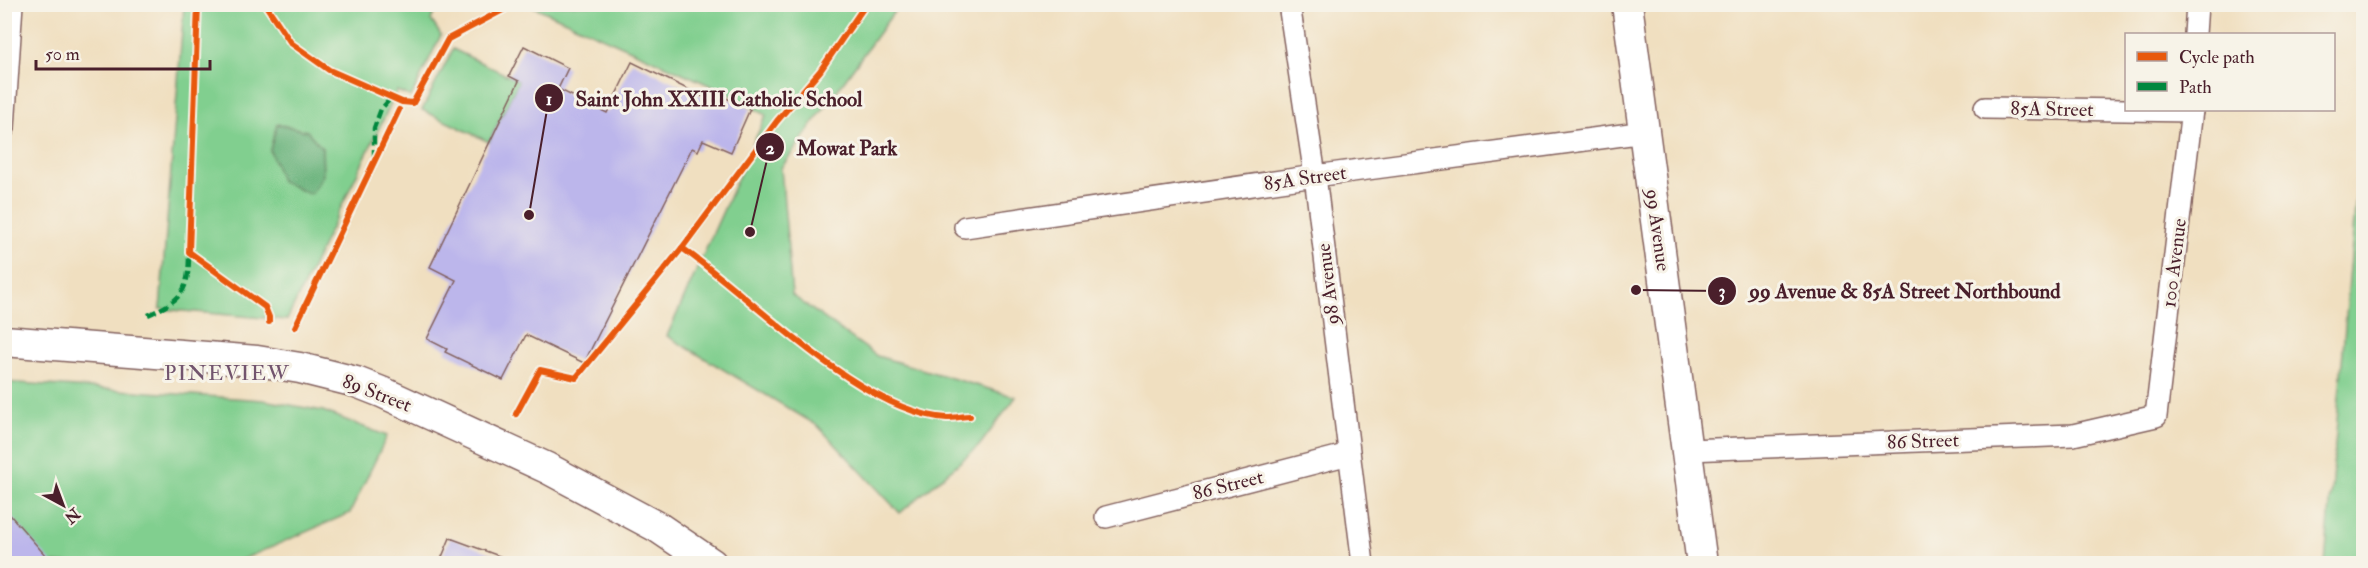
<svg xmlns="http://www.w3.org/2000/svg" width="2368" height="568" viewBox="0 0 2368 568" font-family="'IM FELL Double Pica',serif">
<rect width="100%" height="100%" fill="#f7f3e8"/>
<filter id="ink" filterUnits="userSpaceOnUse"><feTurbulence type="fractalNoise" baseFrequency=".0167" numOctaves="2"/><feDisplacementMap in="SourceGraphic" scale="12" xChannelSelector="R" yChannelSelector="G"/><feConvolveMatrix kernelMatrix="1 2 1 2 8 2 1 2 1" color-interpolation-filters="sRGB"/></filter>
<filter id="wash" filterUnits="userSpaceOnUse"><feTurbulence type="fractalNoise" baseFrequency=".008" numOctaves="4" result="noise"/><feDisplacementMap in="SourceGraphic" scale="24" xChannelSelector="R" yChannelSelector="G"/><feGaussianBlur stdDeviation="1.35" result="paint"/><feColorMatrix in="noise" values="0 0 0 0 0 0 0 0 0 0 0 0 0 0 0 0 0 1.4 0 .05"/><feComposite in="paint" operator="in"/></filter>
<g filter="url(#wash)">
<rect width="100%" height="100%" fill="#f0dfc0"/>
<!-- green -->
<g fill="#81cf8f" stroke="#66775d" stroke-width="1.5">
<polygon points="184,5 438,5 431,20 441,35 411,97 397,91 287,320 160,309"/>
<polygon points="530,5 899,5 781,168 792,295 877,356 1016,397 979,446 900,513 818,426 667,336 766,115 727,93"/>
<polygon points="453,49 519,81 489,142 422,110"/>
<polygon points="2363,114 2363,563 2325,563"/>
<polygon points="4,382 263,400 323,411 387,436 350,513 234,563 5,563"/>
</g>
<!-- forest -->
<polygon fill="#68b27a" stroke="#596852" stroke-width="1.5" points="277,124 307,131 322,148 323,175 312,193 309,194 281,181 270,150"/>
<g id="blocks">
<!-- building -->
<g fill="#bcb6eb">
<polygon points="524,46 568,68 558,89 607,113 632,62 720,105 724,97 750,109 731,152 703,140 698,151 692,148 584,363 526,335 503,380 445,352 447,349 427,339 456,280 430,267 519,81 509,76"/>
<polygon points="4,508 53,564 4,564"/>
<polygon points="450,538 513,561 513,564 439,564"/>
</g>
</g>
</g>
<g filter="url(#ink)">
<use href="#blocks" fill-opacity="0" stroke="#84625f" stroke-width="1.5"/>
<g fill="none" stroke-linecap="round" stroke-linejoin="round">
<defs>
<g id="street">
<polyline points="1289,4 1315,176 1363,564"/>
<polyline points="2195,34 2197,4"/>
<polyline points="1985,108 2192,111"/>
<polyline points="4,128 12,4"/>
<polyline points="965,227 1315,176 1645,132"/>
<polyline points="1688,450 2073,435 2156,416 2192,110"/>
<polyline points="1106,517 1349,454"/>
</g>
<g id="secondary">
<polyline points="1627,4 1702,564"/>
<polyline points="4,341 257,361 300,368 356,382 384,393 547,468 659,528 712,564"/>
</g>
</defs>
<!-- street casing -->
<use href="#street" stroke="#84625f" stroke-width="24"/>
<!-- secondary casing -->
<use href="#secondary" stroke="#84625f" stroke-width="33"/>
<!-- street -->
<use href="#street" stroke="#fff" stroke-width="21"/>
<!-- secondary -->
<use href="#secondary" stroke="#fff" stroke-width="30"/>
<!-- quiet -->
<g stroke="#00873e" stroke-width="4.5" stroke-dasharray="9 4.5" stroke-linecap="butt">
<polyline points="374,158 374,128 381,109 392,97"/>
<path d="M148,315C183,299 189,291 189,252"/>
</g>
<defs>
<g id="cycleway">
<polyline points="198,4 189,252 265,307 269,317 269,322"/>
<polyline points="265,4 291,43 329,70 402,102 413,103 448,39 514,4"/>
<path d="M682,248C752,297 861,413 947,418C955,418 963,416 970,416"/>
<polyline points="295,327 399,110"/>
<polyline points="516,414 540,370 576,378 682,248 777,121 820,71 866,4"/>
</g>
</defs>
<!-- cycleway casing -->
<use href="#cycleway" stroke="#f7f3e8" stroke-width="10"/>
<!-- cycleway -->
<use href="#cycleway" stroke="#e8590c" stroke-width="6"/>
</g>
</g>
<g text-anchor="middle" dominant-baseline="central" stroke-width="6" stroke-linejoin="round" paint-order="stroke">
<!-- street labels -->
<g font-size="20" fill="#4a1f2b" stroke="#f7f3e8">
<text transform="translate(2052 109) rotate(1)">85A Street</text>
<text transform="translate(1305 178) rotate(-8)">85A Street</text>
<text transform="translate(1658 230) rotate(82)">99 Avenue</text>
<text transform="translate(2174 263) rotate(-83)">100 Avenue</text>
<text transform="translate(1328 284) rotate(-97)">98 Avenue</text>
<text transform="translate(377 393) rotate(21)">89 Street</text>
<text transform="translate(1923 441) rotate(-2)">86 Street</text>
<text transform="translate(1228 485) rotate(-14)">86 Street</text>
</g>
<!-- neighbourhood labels -->
<g font-size="21" letter-spacing="1.5" fill="#72546e" stroke="#f7f3e8">
<text x="227" y="373">PINEVIEW</text>
</g>
</g>
<!-- callouts -->
<path fill="none" stroke="#4a1f2b" stroke-width="2" d="M529 215L549 98M750 232L770 147M1636 290L1722 291"/>
<g fill="#4a1f2b" stroke="#f7f3e8" stroke-width="2">
<circle cx="529" cy="215" r="6"/>
<circle cx="750" cy="232" r="6"/>
<circle cx="1636" cy="290" r="6"/>
<circle cx="549" cy="98" r="15"/>
<circle cx="770" cy="147" r="15"/>
<circle cx="1722" cy="291" r="15"/>
</g>
<g font-size="18" text-anchor="middle" font-weight="bold" fill="#fff">
<text x="549" y="105">1</text>
<text x="770" y="154">2</text>
<text x="1722" y="297">3</text>
</g>
<g font-size="21" text-anchor="middle" font-weight="bold" fill="#4a1f2b" stroke="#f7f3e8" stroke-width="6" stroke-linejoin="round" paint-order="stroke">
<text x="719" y="106">Saint John XXIII Catholic School</text>
<text x="847" y="155">Mowat Park</text>
<text x="1905" y="298">99 Avenue &amp; 85A Street Northbound</text>
</g>
<!-- margin -->
<rect width="2368" height="568" fill="none" stroke="#f7f3e8" stroke-width="24"/>
<!-- legend -->
<rect x="2125" y="33" width="210" height="78" fill="#f7f3e8" stroke="#b29e9c" stroke-width="1.5"/>
<rect x="2137" y="52" width="30" height="9" fill="#e8590c" stroke="#b29e9c" stroke-width="1.5"/>
<text x="2179" y="63" font-size="18" fill="#4a1f2b">Cycle path</text>
<rect x="2137" y="82" width="30" height="9" fill="#00873e" stroke="#b29e9c" stroke-width="1.5"/>
<text x="2179" y="93" font-size="18" fill="#4a1f2b">Path</text>
<!-- north arrow -->
<g transform="translate(63 505) rotate(139)" stroke="#f7f3e8" stroke-width="4.5" paint-order="stroke">
<path d="M0-4.5L10 22L0 15L-10 22Z" fill="#4a1f2b"/>
<text y="-9" font-size="16" font-weight="bold" text-anchor="middle" fill="#4a1f2b">N</text>
</g>
<!-- scale -->
<path d="M36 60v9h174v-9" fill="none" stroke="#4a1f2b" stroke-width="3"/>
<text x="45" y="60" font-size="18" fill="#4a1f2b" stroke="#f7f3e8" stroke-width="4.5" paint-order="stroke">50 m</text>
</svg>
